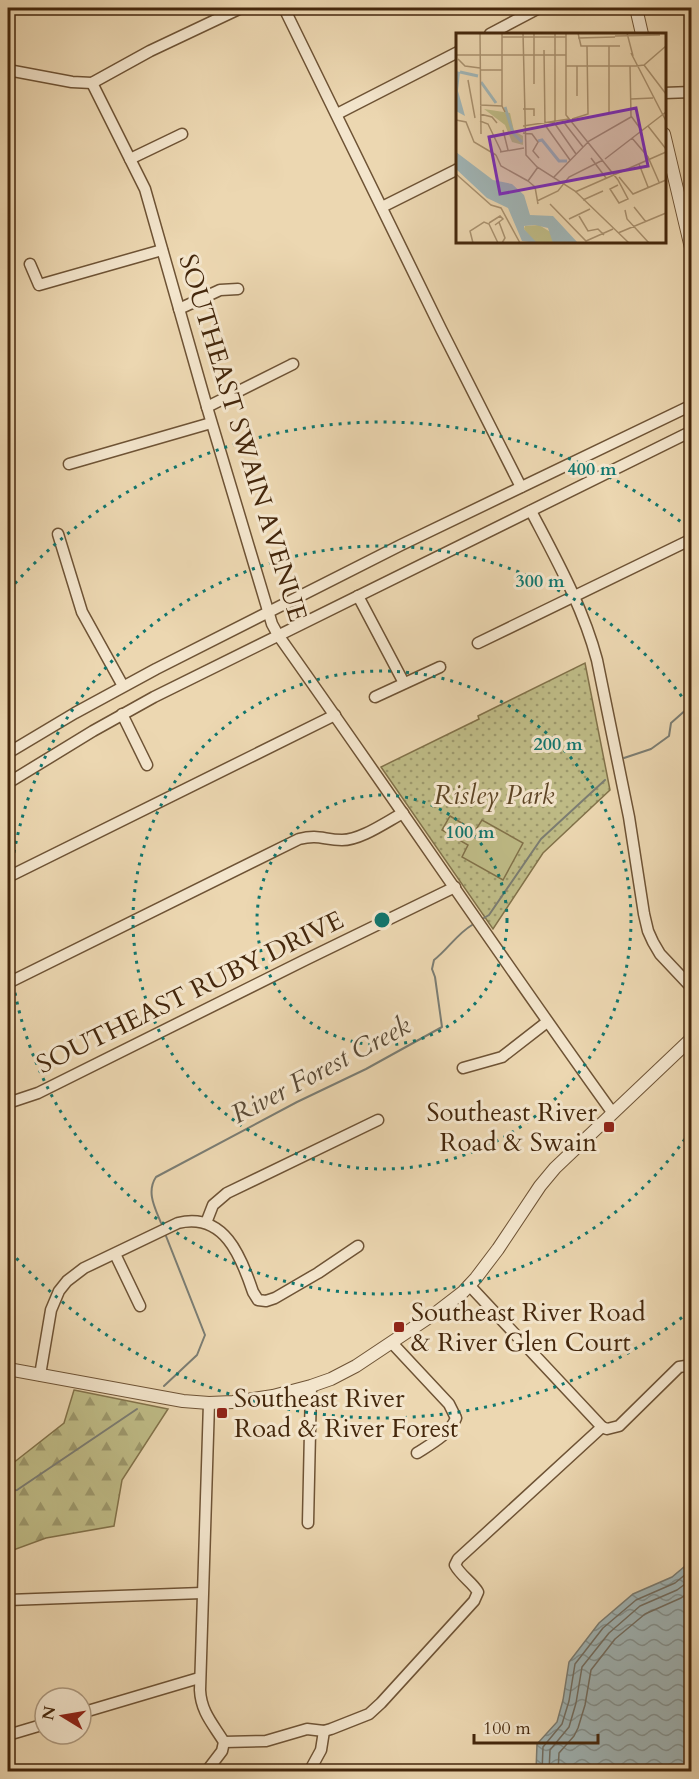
<svg xmlns="http://www.w3.org/2000/svg" width="699" height="1779" viewBox="0 0 699 1779" font-family="Cardo,serif">
<defs>
<pattern id="grass-dots" width="8" height="8" patternUnits="userSpaceOnUse" patternTransform="scale(1.5)"><rect width="8" height="8" fill="#bfbc87"/><path d="M2 2h.1M6 6h.1" fill="none" stroke="#9d996d" stroke-width="1.8" stroke-linecap="round"/></pattern>
<pattern id="forest-firs" width="22" height="20" patternUnits="userSpaceOnUse" patternTransform="scale(1.5)"><rect width="22" height="20" fill="#bfbc87"/><path d="M5 1l3.5 6h-7zM16 11l3.5 6h-7z" fill="#9d996d"/></pattern>
<pattern id="water-waves" width="16" height="10" patternUnits="userSpaceOnUse" patternTransform="scale(1.5)"><rect width="16" height="10" fill="#a0b6b8"/><path d="M0 5q4-4 8 0t8 0" fill="none" stroke="#849494"/></pattern>
</defs>
<rect width="100%" height="100%" fill="#ecd7b1"/>
<filter id="stains"><feTurbulence type="fractalNoise" baseFrequency=".00333" numOctaves="4"/><feColorMatrix values="0 0 0 0 .2 0 0 0 0 .09 0 0 0 0 .02 0 0 0 .5 -.17"/></filter>
<radialGradient id="worn" r=".72"><stop offset=".6" stop-color="#630" stop-opacity="0"/><stop offset="1" stop-color="#630" stop-opacity=".3"/></radialGradient>
<!-- grass -->
<polygon fill="url(#grass-dots)" stroke="#82724a" stroke-width="1.5" points="585,663 610,790 543,853 493,929 381,767 479,719 478,716"/>
<!-- forest -->
<polygon fill="url(#forest-firs)" stroke="#82724a" stroke-width="1.5" points="74,1390 168,1409 122,1480 114,1526 46,1538 8,1552 8,1467 64,1423"/>
<!-- pitch -->
<polygon fill="#bfbc87" stroke="#82724a" stroke-width="1.5" points="450,816 475,831 482,820 523,843 503,880 462,857 468,845 442,830"/>
<!-- water -->
<polygon fill="url(#water-waves)" stroke="#7b7d73" stroke-width="1.5" points="691,1561 691,1771 536,1771 537,1744 557,1722 563,1700 569,1662 599,1623 633,1594 672,1577"/>
<g fill="none" stroke-linecap="round" stroke-linejoin="round">
<!-- shore -->
<g stroke="#726e62" stroke-width="1.5">
<polyline points="542,1772 543,1747 562,1724 569,1701 575,1664 603,1628 636,1600 675,1583 692,1569"/>
<polyline points="549,1772 550,1750 569,1727 576,1703 582,1667 609,1633 640,1606 677,1590 692,1579"/>
<polyline points="558,1772 559,1753 574,1736 578,1728 585,1705 591,1670 615,1639 645,1614 681,1598 692,1590"/>
</g>
<!-- stream -->
<g stroke="#7b7d73" stroke-width="2">
<polyline points="624,758 651,749 669,736 671,723 688,708 688,686 692,683"/>
<polyline points="484,918 489,915 541,839 605,780"/>
<path d="M161,1223C155,1208 146,1192 156,1177L297,1102L366,1069L442,1027L435,977L432,969L434,960C448,949 457,934 472,925"/>
<polyline points="164,1386 197,1355 205,1335 166,1236"/>
<polyline points="8,1491 17,1490 137,1409"/>
</g>
<defs>
<g id="minor">
<polyline points="284,8 441,329 521,487"/>
<polyline points="490,34 539,8"/>
<polyline points="8,70 72,82 92,83 150,51 241,8"/>
<path d="M92,83L145,189L207,407L272,624L278,635C391,794 499,955 612,1112"/>
<polyline points="664,93 692,92"/>
<polyline points="337,114 458,52"/>
<polyline points="130,159 182,134"/>
<polyline points="382,207 458,169"/>
<polyline points="30,264 39,285 162,250"/>
<polyline points="179,309 220,290 238,289"/>
<polyline points="207,407 293,364"/>
<polyline points="69,464 211,423"/>
<path d="M531,511C556,559 583,607 597,660L629,817L644,914L648,931L653,942L660,954L692,988"/>
<polyline points="58,534 82,612 123,686"/>
<polyline points="358,596 404,683"/>
<polyline points="478,643 692,539"/>
<polyline points="375,697 440,667"/>
<polyline points="122,714 147,765"/>
<polyline points="8,753 75,713 156,669 401,545 692,405"/>
<polyline points="8,783 93,731 154,697 692,431"/>
<polyline points="8,877 335,715"/>
<path d="M8,983L299,839C319,834 324,840 342,840C361,840 386,822 403,813"/>
<polyline points="463,1068 502,1057 547,1022"/>
<polyline points="8,1103 38,1093 305,960 455,887"/>
<polyline points="206,1223 213,1205 227,1193 378,1120"/>
<polyline points="115,1254 140,1306"/>
<polyline points="469,1285 602,1427 607,1429 619,1426 679,1367 692,1365"/>
<path d="M392,1343L449,1404L456,1418C450,1434 431,1444 417,1453"/>
<path d="M40,1375L51,1310L59,1291L67,1281L84,1268L178,1223C224,1212 241,1256 253,1292L258,1300L266,1301L275,1298L318,1273L358,1246"/>
<polyline points="308,1523 311,1386"/>
<polyline points="8,1600 202,1593"/>
<polyline points="81,1713 199,1678"/>
<polyline points="8,1735 45,1724"/>
<path d="M224,1742L266,1741L307,1729L324,1731L331,1729L369,1714L381,1703L474,1601L478,1592C472,1582 461,1576 455,1565L458,1559L602,1427"/>
<path d="M206,1772L222,1751L224,1742C213,1724 201,1712 200,1690L209,1403"/>
<polyline points="309,1772 321,1750 324,1731"/>
</g>
<g id="tertiary">
<polyline points="636,8 642,34"/>
<polyline points="664,134 692,252"/>
<polyline points="8,1369 183,1401 209,1403 233,1402 273,1396 311,1386 331,1379 356,1366 437,1312 463,1292 476,1278 498,1249 540,1186 555,1168 692,1038"/>
</g>
</defs>
<!-- minor casing -->
<use href="#minor" stroke="#6e5335" stroke-width="13"/>
<!-- tertiary casing -->
<use href="#tertiary" stroke="#6e5335" stroke-width="14"/>
<!-- minor -->
<use href="#minor" stroke="#f3e5cc" stroke-width="10"/>
<!-- tertiary -->
<use href="#tertiary" stroke="#f3e5cc" stroke-width="12"/>
</g>
<!-- distance rings -->
<g fill="none" stroke="#0f766e" stroke-width="3" stroke-dasharray="3 6">
<circle cx="382" cy="920" r="125"/>
<circle cx="382" cy="920" r="249"/>
<path d="M690 1132A374 374 0 1 1 690 708"/>
<path d="M689 1312A498 498 0 0 1 9 1250M9 590A498 498 0 0 1 689 528"/>
</g>
<!-- markers -->
<g fill="#8f2418" stroke="#f3e5cc" stroke-width="2">
<rect x="603" y="1121" width="12" height="12" rx="3"/>
<rect x="393" y="1321" width="12" height="12" rx="3"/>
<rect x="216" y="1407" width="12" height="12" rx="3"/>
</g>
<g text-anchor="middle" dominant-baseline="central" stroke-width="6" stroke-linejoin="round" paint-order="stroke">
<!-- street labels -->
<g font-size="26" fill="#44270c" stroke="#f3e5cc">
<text transform="translate(243 438) rotate(73)">SOUTHEAST SWAIN AVENUE</text>
<text transform="translate(190 992) rotate(-26)">SOUTHEAST RUBY DRIVE</text>
</g>
<!-- park labels -->
<g font-size="26" font-style="italic" fill="#5d4525" stroke="#f3e5cc">
<text x="494" y="795">Risley Park</text>
</g>
<!-- poi labels -->
<g font-size="26" fill="#44270c" stroke="#f3e5cc" text-anchor="start">
<text x="597" y="1112" text-anchor="end">Southeast River<tspan x="597" dy="30">Road &amp; Swain</tspan></text>
<text x="411" y="1312">Southeast River Road<tspan x="411" dy="30">&amp; River Glen Court</tspan></text>
<text x="234" y="1398">Southeast River<tspan x="234" dy="30">Road &amp; River Forest</tspan></text>
</g>
<!-- water labels -->
<g font-size="27" font-style="italic" fill="#5b4b37" stroke="#f3e5cc">
<text transform="translate(321 1070) rotate(-28)">River Forest Creek</text>
</g>
</g>
<!-- overview -->
<g transform="translate(456 33)">
<rect width="210" height="210" fill="#ecd7b1"/>
<path d="M83,192L96,200L97,210L78,209L68,196L69,193Z" fill="#bfbc87"/>
<path d="M28,76L54,80L58,98L67,103V112L56,109L49,92Z" fill="#bfbc87"/>
<path d="M0,38L4,39L2,58L9,83L0,78ZM0,119L37,147L56,151L68,162L74,182L97,183L122,210H97L92,195L79,192L68,193V196L81,210L66,208L52,175L31,165L0,136Z" fill="#a0b6b8"/>
<path fill="none" stroke="#a0b6b8" stroke-width="3" d="M4,39L22,43M25,49L40,70M49,74L57,100L66,109M82,108L86,107L103,128H111"/>
<path fill="none" stroke="#a9916f" stroke-width="1.5" d="M24,0L25,101M46,0V73L49,79M67,0L70,122L81,134L119,158L173,210M78,0V51M99,0V88M110,0V82L162,147L172,166L163,170L154,156L162,152M122,0L125,13H164M171,0L177,23M159,3L204,2M46,4H110M122,5L159,4M88,17L89,92L114,127M175,20L210,88M0,22H110M2,26L9,33L24,35M188,32L210,61M110,33H180M174,33L175,83L186,98M180,33L188,32L210,13M24,37H46M12,47L19,85M121,63V33M175,66L197,65M24,72L46,73M67,76H78V83M153,79V13M24,81L36,84L41,90M116,86L132,81L131,13M0,87L10,89L18,109L40,122M106,87L127,114M24,88L32,91L45,118M97,88L120,121M67,93L113,86M192,93L210,116M47,97L52,117M67,100L76,101L82,109L77,118L83,125M176,105L192,124L203,149M44,119L68,115M40,122L45,133L72,148M135,125L150,145M149,126L210,79M183,131L192,154M82,134L72,148L79,154L82,171M0,141L35,172L45,175L64,210M98,144L133,108L175,84M163,144L177,161L210,147M119,159L210,119M127,167L147,158M81,168L102,158L113,144L147,127M94,171L130,208L157,196M178,174L190,189M169,177L171,186L193,210M123,183L132,198L142,196L148,202M113,186L134,176M43,189L49,205L46,210M33,190L44,183L47,186L39,192M162,200L210,180M17,210L14,198L28,189L33,191L42,210"/>
<path fill="#7b2cbf" fill-opacity="0.15" stroke="#7b2cbf" stroke-width="3" d="M180,75L192,133L44,161L33,104Z"/>
<rect width="210" height="210" fill="none" stroke="#44270c" stroke-width="3"/>
</g>
<circle cx="382" cy="920" r="9" fill="#0f766e" stroke="#f3e5cc" stroke-width="3"/>
<g font-size="18" text-anchor="middle" font-weight="bold" fill="#0f766e" stroke="#f3e5cc" stroke-width="6" stroke-linejoin="round" paint-order="stroke">
<text x="592" y="475">400 m</text>
<text x="540" y="587">300 m</text>
<text x="558" y="750">200 m</text>
<text x="470" y="838">100 m</text>
</g>
<!-- margin -->
<rect width="699" height="1779" fill="none" stroke="#ecd7b1" stroke-width="30"/>
<rect x="9" y="9" width="681" height="1761" fill="none" stroke="#44270c" stroke-width="3"/>
<rect x="15" y="15" width="669" height="1749" fill="none" stroke="#44270c" stroke-width="1.5"/>
<!-- north arrow -->
<g transform="translate(63 1716) rotate(281)"><circle r="28" fill="#f3e5cc" stroke="#ad997f" stroke-width="1.5"/>
<path d="M0-4.5L10 22L0 15L-10 22Z" fill="#8f2418"/>
<text y="-9" font-size="16" font-weight="bold" text-anchor="middle" fill="#44270c">N</text>
</g>
<!-- scale -->
<path d="M474 1734v9h124v-9" fill="none" stroke="#44270c" stroke-width="3"/>
<text x="483" y="1734" font-size="18" fill="#44270c" stroke="#f3e5cc" stroke-width="4.5" paint-order="stroke">100 m</text>
<rect width="100%" height="100%" filter="url(#stains)"/>
<rect width="100%" height="100%" fill="url(#worn)"/>
</svg>
